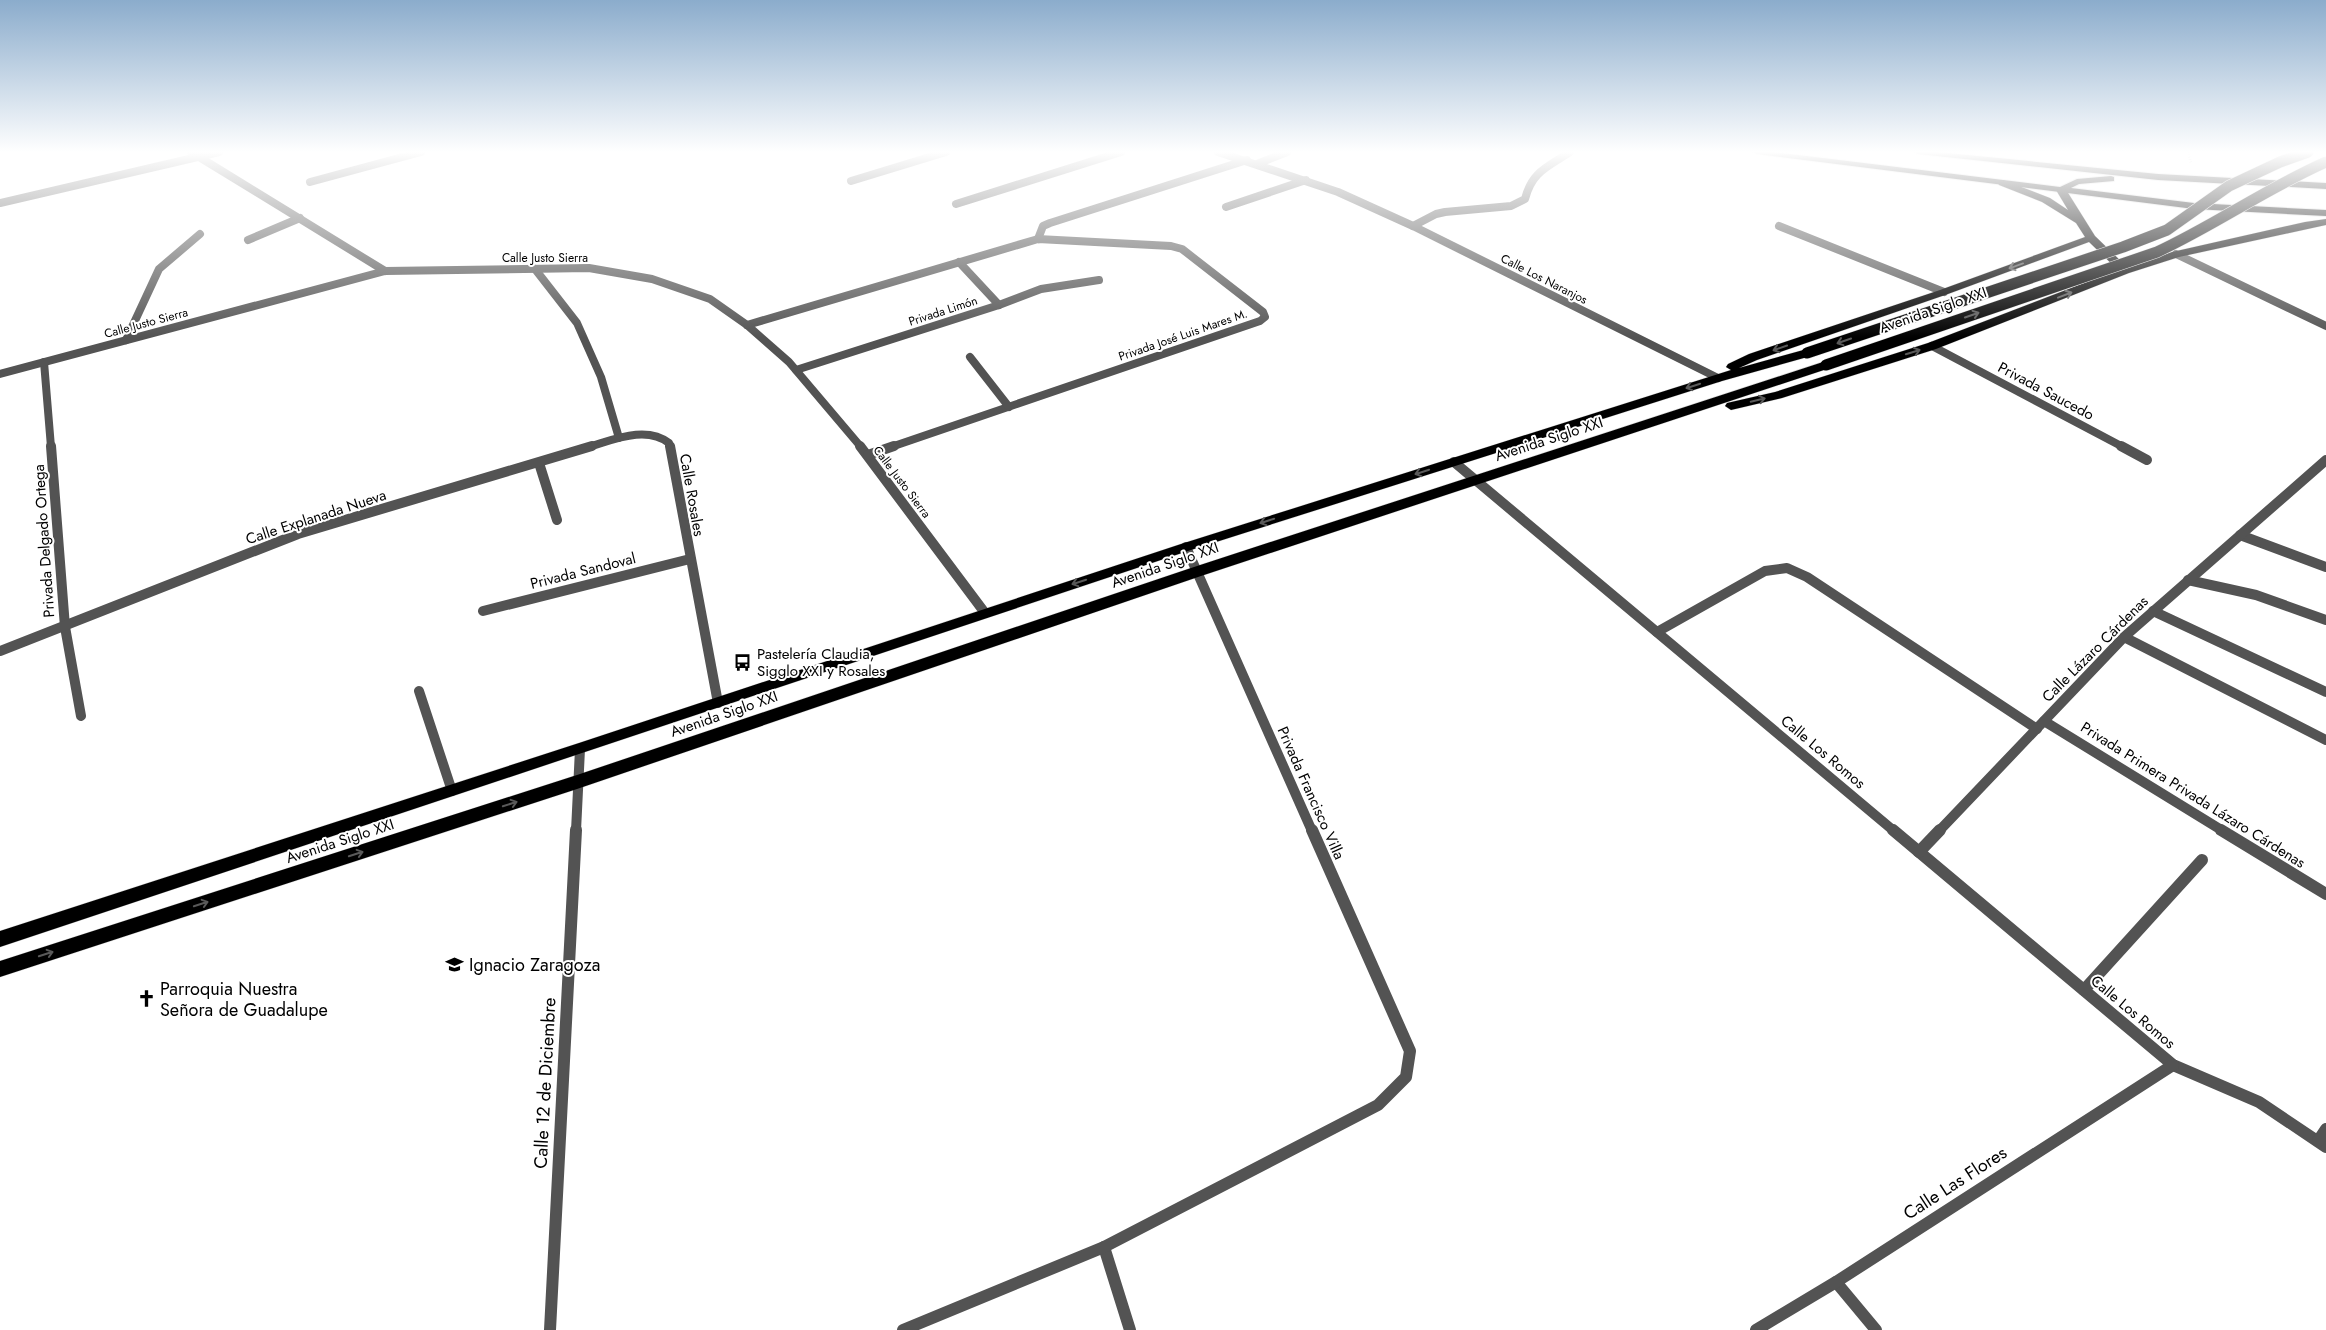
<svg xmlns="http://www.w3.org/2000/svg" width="2326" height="1330" viewBox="0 0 2326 1330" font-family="Jost,sans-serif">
<rect width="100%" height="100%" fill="#fff"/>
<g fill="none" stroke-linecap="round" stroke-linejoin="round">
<defs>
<g id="primary">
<polygon points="1753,152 1774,152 2060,187 2077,179 2111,176 2114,177 2114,181 2079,184 2071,188 2194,203 2326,210 2326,216 2194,209 1757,154"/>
<polygon points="1914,152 1938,152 2158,174 2326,183 2326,189 2158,180 1918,154"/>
</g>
<g id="highway">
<polygon points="2003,180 2050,198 2068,210 2056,190 2057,188 2065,188 2095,236 2127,267 2172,252 2305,222 2326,219 2326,225 2179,257 2129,273 1936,349 1782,398 1731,410 1725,406 1727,403 1775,392 1928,343 2118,270 2089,242 1948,294 1757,360 1739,368 1807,349 1813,353 1811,356 1722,381 1191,550 0,947 0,931 579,743 1181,544 1731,370 1726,367 1728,364 1749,354 1940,290 2085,237 2076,223 2042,202 1999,185 1998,183"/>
<polygon points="1826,361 1830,362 1832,365 1830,368 1201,576 577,789 0,977 0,961 577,775 1191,568"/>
</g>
</defs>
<!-- primary casing -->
<use href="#primary" stroke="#dbdbdb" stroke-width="2"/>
<!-- highway casing -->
<use href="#highway" stroke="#dbdbdb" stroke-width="1"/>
<!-- path -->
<polyline stroke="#757575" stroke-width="2.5" stroke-dasharray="0.5 2" stroke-linecap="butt" points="2188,152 2191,163"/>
<!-- lane-far1 -->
<g stroke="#535353" stroke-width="8">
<polyline points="1779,226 1944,292"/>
<polyline points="126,340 159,269 200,234"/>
</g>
<!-- lane -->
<polyline stroke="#535353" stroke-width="10" points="419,691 452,791"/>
<!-- street-far2 -->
<g stroke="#535353" stroke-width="8">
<polyline points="191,152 385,271"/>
<polyline points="1218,152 1338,192 1413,226 1718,378"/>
<polyline points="1257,164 1287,152"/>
<polyline points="851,181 946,152"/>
<polyline points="310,182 421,152"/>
<polyline points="0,203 219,152"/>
<polyline points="956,204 1121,152"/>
<polyline points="1226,207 1306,180"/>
<path d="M1413,226L1436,214L1445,212L1511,206L1525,199C1532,171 1548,167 1570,152"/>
<polyline points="1038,239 1043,226 1050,223 1247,160"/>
<polyline points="248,240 300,218"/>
<polyline points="2176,254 2326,326"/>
<polyline points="959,262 999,305"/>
<polyline points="535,269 577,323 601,377 619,438"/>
<polyline points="747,325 1038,239 1171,246 1182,249 1263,312 1265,317 1260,321 891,447"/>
<polyline points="1932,346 2123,447"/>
<polyline points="970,357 1009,407"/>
<polyline points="44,362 51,447"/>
<polyline points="796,370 999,305 1041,289 1099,280"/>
<polyline points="0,374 385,271 589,268 652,279 710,299 747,325 789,362 861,447"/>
<path d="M588,447C613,440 646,425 669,443L670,447"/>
</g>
<!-- street-far1 -->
<g stroke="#535353" stroke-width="10">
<polyline points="51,446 65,627 81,716"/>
<polyline points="670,446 718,703"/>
<polyline points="860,446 985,613"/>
<polyline points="2121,446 2147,460"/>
<polyline points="868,455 894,446"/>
<polyline points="1454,462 1894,831"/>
<polyline points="539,463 557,520"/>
<polyline points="2240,535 2326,567"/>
<polyline points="1186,547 1312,831"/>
<polyline points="2188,580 2256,595 2326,620"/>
<polyline points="483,611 690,559"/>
<polyline points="2153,611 2326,692"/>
<polyline points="1657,632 1765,571 1787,568 1807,577 2037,729"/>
<polyline points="2124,637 2326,740"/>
<polyline points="0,651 298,534 592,446"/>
<polyline points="2044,721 2223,831"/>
<polyline points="576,831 580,749"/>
<polyline points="1939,831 2124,637 2326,460"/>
</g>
<!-- street -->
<g stroke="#535353" stroke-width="12">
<polyline points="1893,830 2173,1065 2259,1102 2326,1147"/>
<polyline points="2221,830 2326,894"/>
<polyline points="1919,852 1940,830"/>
<polyline points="2084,990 2202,860"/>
<polyline points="2318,1141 2326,1129"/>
<polyline points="1104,1247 1130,1330"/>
<polyline points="1836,1282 1876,1330"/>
<polyline points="550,1330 576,830"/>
<polyline points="903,1330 1104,1247 1378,1105 1406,1077 1410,1051 1312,830"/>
<polyline points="1756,1330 1836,1282 2173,1065"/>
</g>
<!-- primary -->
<use href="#primary" fill="#000" fill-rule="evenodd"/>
<!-- highway -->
<use href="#highway" fill="#000" fill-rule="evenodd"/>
<defs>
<g id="highway-bridge">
<polyline points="1807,353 2123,247 2167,230 2229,186 2280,162 2308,152"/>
<path d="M1826,365L2157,252C2215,225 2267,188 2326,162"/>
</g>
</defs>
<!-- highway-bridge casing -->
<use href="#highway-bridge" stroke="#dbdbdb" stroke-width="12" stroke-linecap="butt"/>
<!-- highway-bridge -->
<use href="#highway-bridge" stroke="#000" stroke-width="11"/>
</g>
<!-- one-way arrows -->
<defs><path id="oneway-shaft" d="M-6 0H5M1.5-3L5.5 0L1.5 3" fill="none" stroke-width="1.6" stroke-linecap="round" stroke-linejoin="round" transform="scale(1.25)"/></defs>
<g stroke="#595959">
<use href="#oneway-shaft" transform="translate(2016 266) rotate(160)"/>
<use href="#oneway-shaft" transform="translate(2065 295) rotate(-21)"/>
<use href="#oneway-shaft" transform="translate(1972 315) rotate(-19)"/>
<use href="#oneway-shaft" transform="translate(1844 341) rotate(161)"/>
<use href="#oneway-shaft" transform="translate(1780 348) rotate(161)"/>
<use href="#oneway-shaft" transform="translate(1913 352) rotate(-17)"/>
<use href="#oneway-shaft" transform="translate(1693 386) rotate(162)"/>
<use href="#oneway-shaft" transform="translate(1758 400) rotate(-14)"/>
<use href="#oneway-shaft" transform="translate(1422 472) rotate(162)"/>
<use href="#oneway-shaft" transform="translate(1267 521) rotate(162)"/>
<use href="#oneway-shaft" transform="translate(1079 582) rotate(162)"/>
<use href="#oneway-shaft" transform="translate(510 804) rotate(-18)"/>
<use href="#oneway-shaft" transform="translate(356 854) rotate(-18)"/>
<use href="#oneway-shaft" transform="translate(201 904) rotate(-18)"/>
<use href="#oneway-shaft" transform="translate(46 954) rotate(-18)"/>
</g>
<!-- sky -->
<linearGradient id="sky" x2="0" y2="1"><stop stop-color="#8baccc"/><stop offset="0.45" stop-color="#fff"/><stop offset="1" stop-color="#fff" stop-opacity="0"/></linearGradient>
<rect width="2326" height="338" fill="url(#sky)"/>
<!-- icons -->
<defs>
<symbol id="bus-bare" viewBox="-9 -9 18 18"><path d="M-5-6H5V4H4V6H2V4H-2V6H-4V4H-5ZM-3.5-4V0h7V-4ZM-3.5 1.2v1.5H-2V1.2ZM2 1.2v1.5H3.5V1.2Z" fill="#000" stroke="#fff" stroke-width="2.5" paint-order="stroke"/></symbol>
<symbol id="school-bare" viewBox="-9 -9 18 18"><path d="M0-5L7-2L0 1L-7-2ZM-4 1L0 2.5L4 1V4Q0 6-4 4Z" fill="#000" stroke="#fff" stroke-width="2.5" paint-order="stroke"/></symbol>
<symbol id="church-bare" viewBox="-9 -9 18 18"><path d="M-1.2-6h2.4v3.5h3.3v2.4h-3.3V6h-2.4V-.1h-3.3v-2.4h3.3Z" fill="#000" stroke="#fff" stroke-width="2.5" paint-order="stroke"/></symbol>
</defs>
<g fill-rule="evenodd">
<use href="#bus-bare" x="730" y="650" width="25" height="25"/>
<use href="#school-bare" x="442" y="952" width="25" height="25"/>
<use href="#church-bare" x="134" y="986" width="25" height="25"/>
</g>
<g text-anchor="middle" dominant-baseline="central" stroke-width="4" stroke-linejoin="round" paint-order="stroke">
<!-- far-street labels -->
<g font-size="12" fill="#000" stroke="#fff">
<text x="545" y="258">Calle Justo Sierra</text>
<text transform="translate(1544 279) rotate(27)">Calle Los Naranjos</text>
<text transform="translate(943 311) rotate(-18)">Privada Limón</text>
<text transform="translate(146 323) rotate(-15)">Calle Justo Sierra</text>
<text transform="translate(1183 335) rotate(-19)">Privada José Luis Mares M.</text>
<text transform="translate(902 482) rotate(53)">Calle Justo Sierra</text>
</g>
<!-- street labels -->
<g font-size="15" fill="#000" stroke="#fff">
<text transform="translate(1933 310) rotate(-19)">Avenida Siglo XXI</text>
<text transform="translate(2046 391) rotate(28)">Privada Saucedo</text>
<text transform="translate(1549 439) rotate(-18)">Avenida Siglo XXI</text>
<text transform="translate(692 495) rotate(80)">Calle Rosales</text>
<text transform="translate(316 517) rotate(-18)">Calle Explanada Nueva</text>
<text transform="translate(44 541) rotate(-94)">Privada Delgado Ortega</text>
<text transform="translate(1165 565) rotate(-19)">Avenida Siglo XXI</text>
<text transform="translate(583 571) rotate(-14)">Privada Sandoval</text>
<text transform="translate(2095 649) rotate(-45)">Calle Lázaro Cárdenas</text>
<text transform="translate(724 714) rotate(-19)">Avenida Siglo XXI</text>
<text transform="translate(1823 752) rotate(40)">Calle Los Romos</text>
<text transform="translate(1311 793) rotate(66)">Privada Francisco Villa</text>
<text transform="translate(2193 795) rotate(32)">Privada Primera Privada Lázaro Cárdenas</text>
<text transform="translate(340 841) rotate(-18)">Avenida Siglo XXI</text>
<text transform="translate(2133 1012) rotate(40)">Calle Los Romos</text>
</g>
<!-- poi labels -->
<g font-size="15" fill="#000" stroke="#fff" text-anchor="start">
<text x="757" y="654">Pastelería Claudia,<tspan x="757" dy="17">Sigglo XXI y Rosales</tspan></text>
</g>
<!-- near-poi labels -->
<g font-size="18" fill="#000" stroke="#fff" text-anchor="start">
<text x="469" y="965">Ignacio Zaragoza</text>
<text x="160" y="989">Parroquia Nuestra<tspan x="160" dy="21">Señora de Guadalupe</tspan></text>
</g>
<!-- near-street labels -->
<g font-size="18" fill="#000" stroke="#fff">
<text transform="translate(545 1083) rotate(-87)">Calle 12 de Diciembre</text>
<text transform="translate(1955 1183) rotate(-33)">Calle Las Flores</text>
</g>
</g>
</svg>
